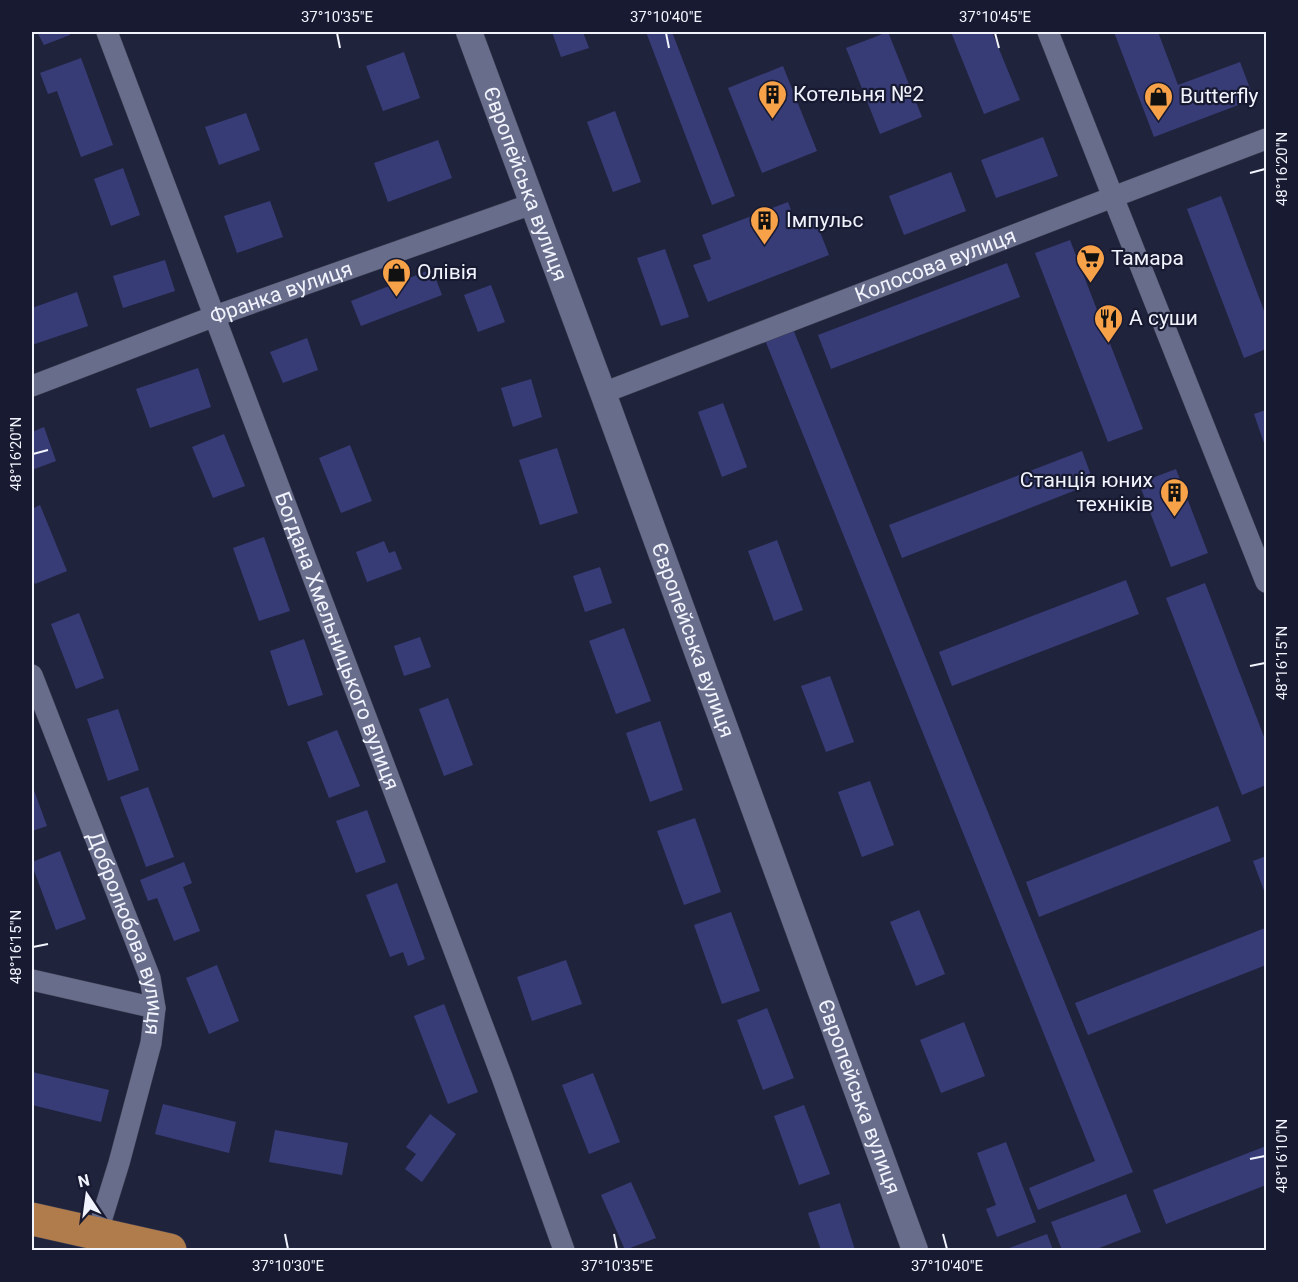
<svg xmlns="http://www.w3.org/2000/svg" width="1298" height="1282" viewBox="0 0 1298 1282" font-family="Roboto,sans-serif">
<rect width="100%" height="100%" fill="#20233c"/>
<!-- building -->
<g fill="#373c77">
<polygon points="37,32 69,32 70,35 44,45"/>
<polygon points="552,32 583,32 589,48 561,57"/>
<polygon points="646,32 672,32 735,196 712,205"/>
<polygon points="888,32 922,117 880,134 846,48"/>
<polygon points="951,32 992,32 1020,100 984,114"/>
<polygon points="1114,32 1158,32 1178,85 1240,62 1254,99 1154,137"/>
<polygon points="404,52 420,98 383,111 366,66"/>
<polygon points="81,58 113,145 81,157 57,91 48,94 40,73"/>
<polygon points="783,66 817,151 762,173 728,88"/>
<polygon points="615,111 641,182 613,192 587,122"/>
<polygon points="246,113 260,150 219,165 205,127"/>
<polygon points="1043,137 1058,176 996,198 981,160"/>
<polygon points="438,140 452,178 388,202 374,163"/>
<polygon points="123,168 140,215 111,226 94,179"/>
<polygon points="951,172 966,211 904,235 889,196"/>
<polygon points="1221,196 1266,316 1266,349 1244,358 1187,209"/>
<polygon points="270,201 283,237 237,253 224,216"/>
<polygon points="788,202 797,226 815,219 829,255 708,302 693,265 711,259 702,235"/>
<polygon points="1070,240 1143,429 1108,442 1035,253"/>
<polygon points="665,249 689,317 661,326 637,258"/>
<polygon points="165,260 175,291 123,308 113,276"/>
<polygon points="1007,263 1020,297 831,369 818,335"/>
<polygon points="432,269 442,295 361,326 351,301"/>
<polygon points="491,285 505,322 478,332 464,295"/>
<polygon points="77,292 88,326 32,345 32,308"/>
<polygon points="793,329 1133,1172 1038,1210 1029,1188 1095,1161 765,340"/>
<polygon points="307,338 318,370 283,383 270,352"/>
<polygon points="198,368 211,407 150,428 136,389"/>
<polygon points="531,379 542,417 513,427 501,388"/>
<polygon points="723,403 747,467 722,477 698,412"/>
<polygon points="1266,410 1266,449 1254,414"/>
<polygon points="44,427 56,461 32,470 32,432"/>
<polygon points="224,434 245,486 213,498 192,447"/>
<polygon points="350,445 372,501 341,513 319,458"/>
<polygon points="557,448 578,513 540,525 519,460"/>
<polygon points="1082,451 1094,483 902,558 889,525"/>
<polygon points="1176,469 1208,553 1171,567 1139,483"/>
<polygon points="40,505 67,571 35,584 32,577 32,509"/>
<polygon points="264,537 290,611 259,621 233,548"/>
<polygon points="777,540 803,610 774,621 748,551"/>
<polygon points="384,541 389,553 395,551 402,569 367,582 356,552"/>
<polygon points="600,567 612,603 585,612 573,576"/>
<polygon points="1126,580 1139,614 952,686 939,652"/>
<polygon points="1205,583 1266,742 1266,785 1242,795 1166,598"/>
<polygon points="79,613 104,678 76,689 51,624"/>
<polygon points="624,628 651,701 616,714 589,641"/>
<polygon points="420,637 431,667 404,676 394,646"/>
<polygon points="304,639 323,695 288,706 270,651"/>
<polygon points="830,676 854,742 826,752 801,686"/>
<polygon points="448,698 473,765 444,776 419,709"/>
<polygon points="118,709 139,770 108,781 87,719"/>
<polygon points="660,721 683,790 650,802 626,733"/>
<polygon points="337,730 360,786 329,798 307,742"/>
<polygon points="870,781 894,845 862,857 838,792"/>
<polygon points="32,785 47,826 32,831"/>
<polygon points="148,787 174,857 146,867 120,797"/>
<polygon points="1218,806 1231,841 1039,917 1026,882"/>
<polygon points="367,810 386,862 356,873 336,821"/>
<polygon points="695,818 721,892 684,905 657,831"/>
<polygon points="60,851 86,919 56,930 32,865 32,862"/>
<polygon points="1266,856 1266,896 1253,861"/>
<polygon points="184,862 192,883 183,887 200,931 174,941 157,898 148,901 140,880"/>
<polygon points="397,883 425,959 408,966 403,952 390,957 366,895"/>
<polygon points="919,910 945,974 916,986 890,922"/>
<polygon points="731,912 760,991 722,1004 694,925"/>
<polygon points="1265,928 1266,933 1266,965 1088,1035 1075,1003"/>
<polygon points="566,960 582,1004 532,1021 517,977"/>
<polygon points="217,965 239,1021 209,1034 186,978"/>
<polygon points="444,1004 478,1092 448,1104 414,1016"/>
<polygon points="767,1008 794,1078 763,1090 737,1020"/>
<polygon points="964,1022 985,1076 941,1093 920,1040"/>
<polygon points="32,1072 109,1090 101,1122 32,1105"/>
<polygon points="593,1073 620,1142 589,1154 562,1085"/>
<polygon points="163,1104 236,1122 229,1153 155,1134"/>
<polygon points="804,1105 830,1174 799,1185 774,1116"/>
<polygon points="430,1114 456,1134 422,1182 405,1169 416,1154 406,1147"/>
<polygon points="275,1130 348,1143 342,1175 269,1162"/>
<polygon points="1006,1142 1036,1222 997,1237 986,1209 996,1205 977,1153"/>
<polygon points="1266,1146 1266,1185 1166,1224 1153,1190"/>
<polygon points="631,1182 656,1238 625,1250 601,1195"/>
<polygon points="1126,1194 1141,1232 1094,1250 1062,1250 1051,1222"/>
<polygon points="840,1203 855,1250 821,1250 808,1213"/>
<polygon points="1047,1234 1053,1250 1004,1250"/>
</g>
<g fill="none" stroke-linecap="round" stroke-linejoin="round">
<defs>
<g id="minor">
<path id="s1" d="M107,32L502,1077L564,1250"/>
<polyline points="1048,32 1113,197 1266,582"/>
<path id="s2" d="M32,386L215,316L532,204"/>
<path id="s3" d="M603,393L1113,197L1266,139"/>
<path id="s4" d="M32,675L150,978L155,1008L151,1043L119,1163L97,1234"/>
<polyline points="32,980 155,1008"/>
</g>
<g id="tertiary">
<path id="s5" d="M469,32L603,393L915,1250"/>
</g>
<polyline id="trunk" points="32,1219 170,1250"/>
</defs>
<!-- minor casing -->
<use href="#minor" stroke="#3d3f52" stroke-width="22"/>
<!-- tertiary casing -->
<use href="#tertiary" stroke="#3d3f52" stroke-width="27"/>
<!-- trunk casing -->
<use href="#trunk" stroke="#3d3f52" stroke-width="34"/>
<!-- minor -->
<use href="#minor" stroke="#686d8b" stroke-width="21"/>
<!-- tertiary -->
<use href="#tertiary" stroke="#686d8b" stroke-width="26"/>
<!-- trunk -->
<use href="#trunk" stroke="#b07c4b" stroke-width="33"/>
</g>
<!-- ticks -->
<path fill="none" stroke="#f1f3fd" stroke-width="2" d="M337,33L340,48M666,33L669,48M995,33L999,48M1250,173L1265,169M33,454L48,450M1250,666L1265,663M33,947L48,944M1250,1159L1265,1156M285,1234L288,1249M614,1234L617,1249M943,1234L947,1249"/>
<!-- icons -->
<defs>
<symbol id="building-pin" viewBox="-11 -11 22 30"><path d="M0 17L-7.5 6A9.5 9.5 0 1 1 7.5 6Z" fill="#f7a149" stroke="#171a31"/><path d="M-4-6H4V6H1V3H-1V6H-4ZM-2.5-4.3h1.7v1.8h-1.7ZM.8-4.3h1.7v1.8H.8ZM-2.5-1h1.7V.8h-1.7ZM.8-1h1.7V.8H.8Z" fill="#111"/></symbol>
<symbol id="shop-pin" viewBox="-11 -11 22 30"><path d="M0 17L-7.5 6A9.5 9.5 0 1 1 7.5 6Z" fill="#f7a149" stroke="#171a31"/><path d="M-5-2.5h2.3a2.7 3.5 0 0 1 5.4 0H5L5.5 6h-11ZM-1.5-2.5h3a1.5 2.3 0 0 0-3 0Z" fill="#111"/></symbol>
<symbol id="supermarket-pin" viewBox="-11 -11 22 30"><path d="M0 17L-7.5 6A9.5 9.5 0 1 1 7.5 6Z" fill="#f7a149" stroke="#171a31"/><path d="M-6-5.5h2.5l.6 2H6L4.5 2H-2.5L-4.4-4H-6ZM-1.5 3.2a1.3 1.3 0 1 0 .1 0ZM3 3.2a1.3 1.3 0 1 0 .1 0Z" fill="#111"/></symbol>
<symbol id="restaurant-pin" viewBox="-11 -11 22 30"><path d="M0 17L-7.5 6A9.5 9.5 0 1 1 7.5 6Z" fill="#f7a149" stroke="#171a31"/><path d="M-5-6h1v4h1v-4h1v4h1v-4h1v5L-1.5 .5V6h-2V.5L-5-1ZM5-6V6H3V1.5H1.5Q1.5-4 5-6Z" fill="#111"/></symbol>
</defs>
<g fill-rule="evenodd">
<use href="#building-pin" x="756" y="78" width="33" height="45"/>
<use href="#shop-pin" x="1142" y="80" width="33" height="45"/>
<use href="#building-pin" x="748" y="204" width="33" height="45"/>
<use href="#supermarket-pin" x="1074" y="242" width="33" height="45"/>
<use href="#shop-pin" x="380" y="256" width="33" height="45"/>
<use href="#restaurant-pin" x="1092" y="302" width="33" height="45"/>
<use href="#building-pin" x="1158" y="476" width="33" height="45"/>
</g>
<g text-anchor="middle" dominant-baseline="central" stroke-width="4.5" stroke-linejoin="round" paint-order="stroke">
<!-- poi labels -->
<g font-size="21" fill="#f1f3fd" stroke="#171a31" text-anchor="start">
<text x="793" y="94">Котельня №2</text>
<text x="1180" y="96">Butterfly</text>
<text x="786" y="220">Імпульс</text>
<text x="1111" y="258">Тамара</text>
<text x="417" y="272">Олівія</text>
<text x="1129" y="318">А суши</text>
<text x="1153" y="480" text-anchor="end">Станція юних<tspan x="1153" dy="24">техніків</tspan></text>
</g>
<!-- street labels -->
<g font-size="21" fill="#f1f3fd" stroke="#171a31">
<text stroke="none"><textPath href="#s5" startOffset="162">Європейська вулиця</textPath></text>
<text stroke="none"><textPath href="#s3" startOffset="356">Колосова вулиця</textPath></text>
<text stroke="none"><textPath href="#s2" startOffset="266">Франка вулиця</textPath></text>
<text stroke="none"><textPath href="#s1" startOffset="651">Богдана Хмельницького вулиця</textPath></text>
<text stroke="none"><textPath href="#s5" startOffset="648">Європейська вулиця</textPath></text>
<text stroke="none"><textPath href="#s4" startOffset="276">Добролюбова вулиця</textPath></text>
<text stroke="none"><textPath href="#s5" startOffset="1134">Європейська вулиця</textPath></text>
</g>
</g>
<!-- border -->
<rect width="1298" height="1282" fill="none" stroke="#171a31" stroke-width="66"/>
<!-- north arrow -->
<g transform="translate(87 1195) rotate(347)" stroke="#171a31" stroke-width="4.5" paint-order="stroke">
<path d="M0-4.5L10 22L0 15L-10 22Z" fill="#f1f3fd"/>
<text y="-9" font-size="16" font-weight="bold" text-anchor="middle" fill="#f1f3fd">N</text>
</g>
<rect x="33" y="33" width="1232" height="1216" fill="none" stroke="#f1f3fd" stroke-width="2"/>
<g font-size="15" text-anchor="middle" fill="#f1f3fd">
<text x="337" y="22">37°10'35"E</text>
<text x="666" y="22">37°10'40"E</text>
<text x="995" y="22">37°10'45"E</text>
<text transform="translate(1282 169) rotate(-90)" y="5">48°16'20"N</text>
<text transform="translate(16 454) rotate(-90)" y="5">48°16'20"N</text>
<text transform="translate(1282 663) rotate(-90)" y="5">48°16'15"N</text>
<text transform="translate(16 947) rotate(-90)" y="5">48°16'15"N</text>
<text transform="translate(1282 1156) rotate(-90)" y="5">48°16'10"N</text>
<text x="288" y="1271">37°10'30"E</text>
<text x="617" y="1271">37°10'35"E</text>
<text x="947" y="1271">37°10'40"E</text>
</g>
</svg>
